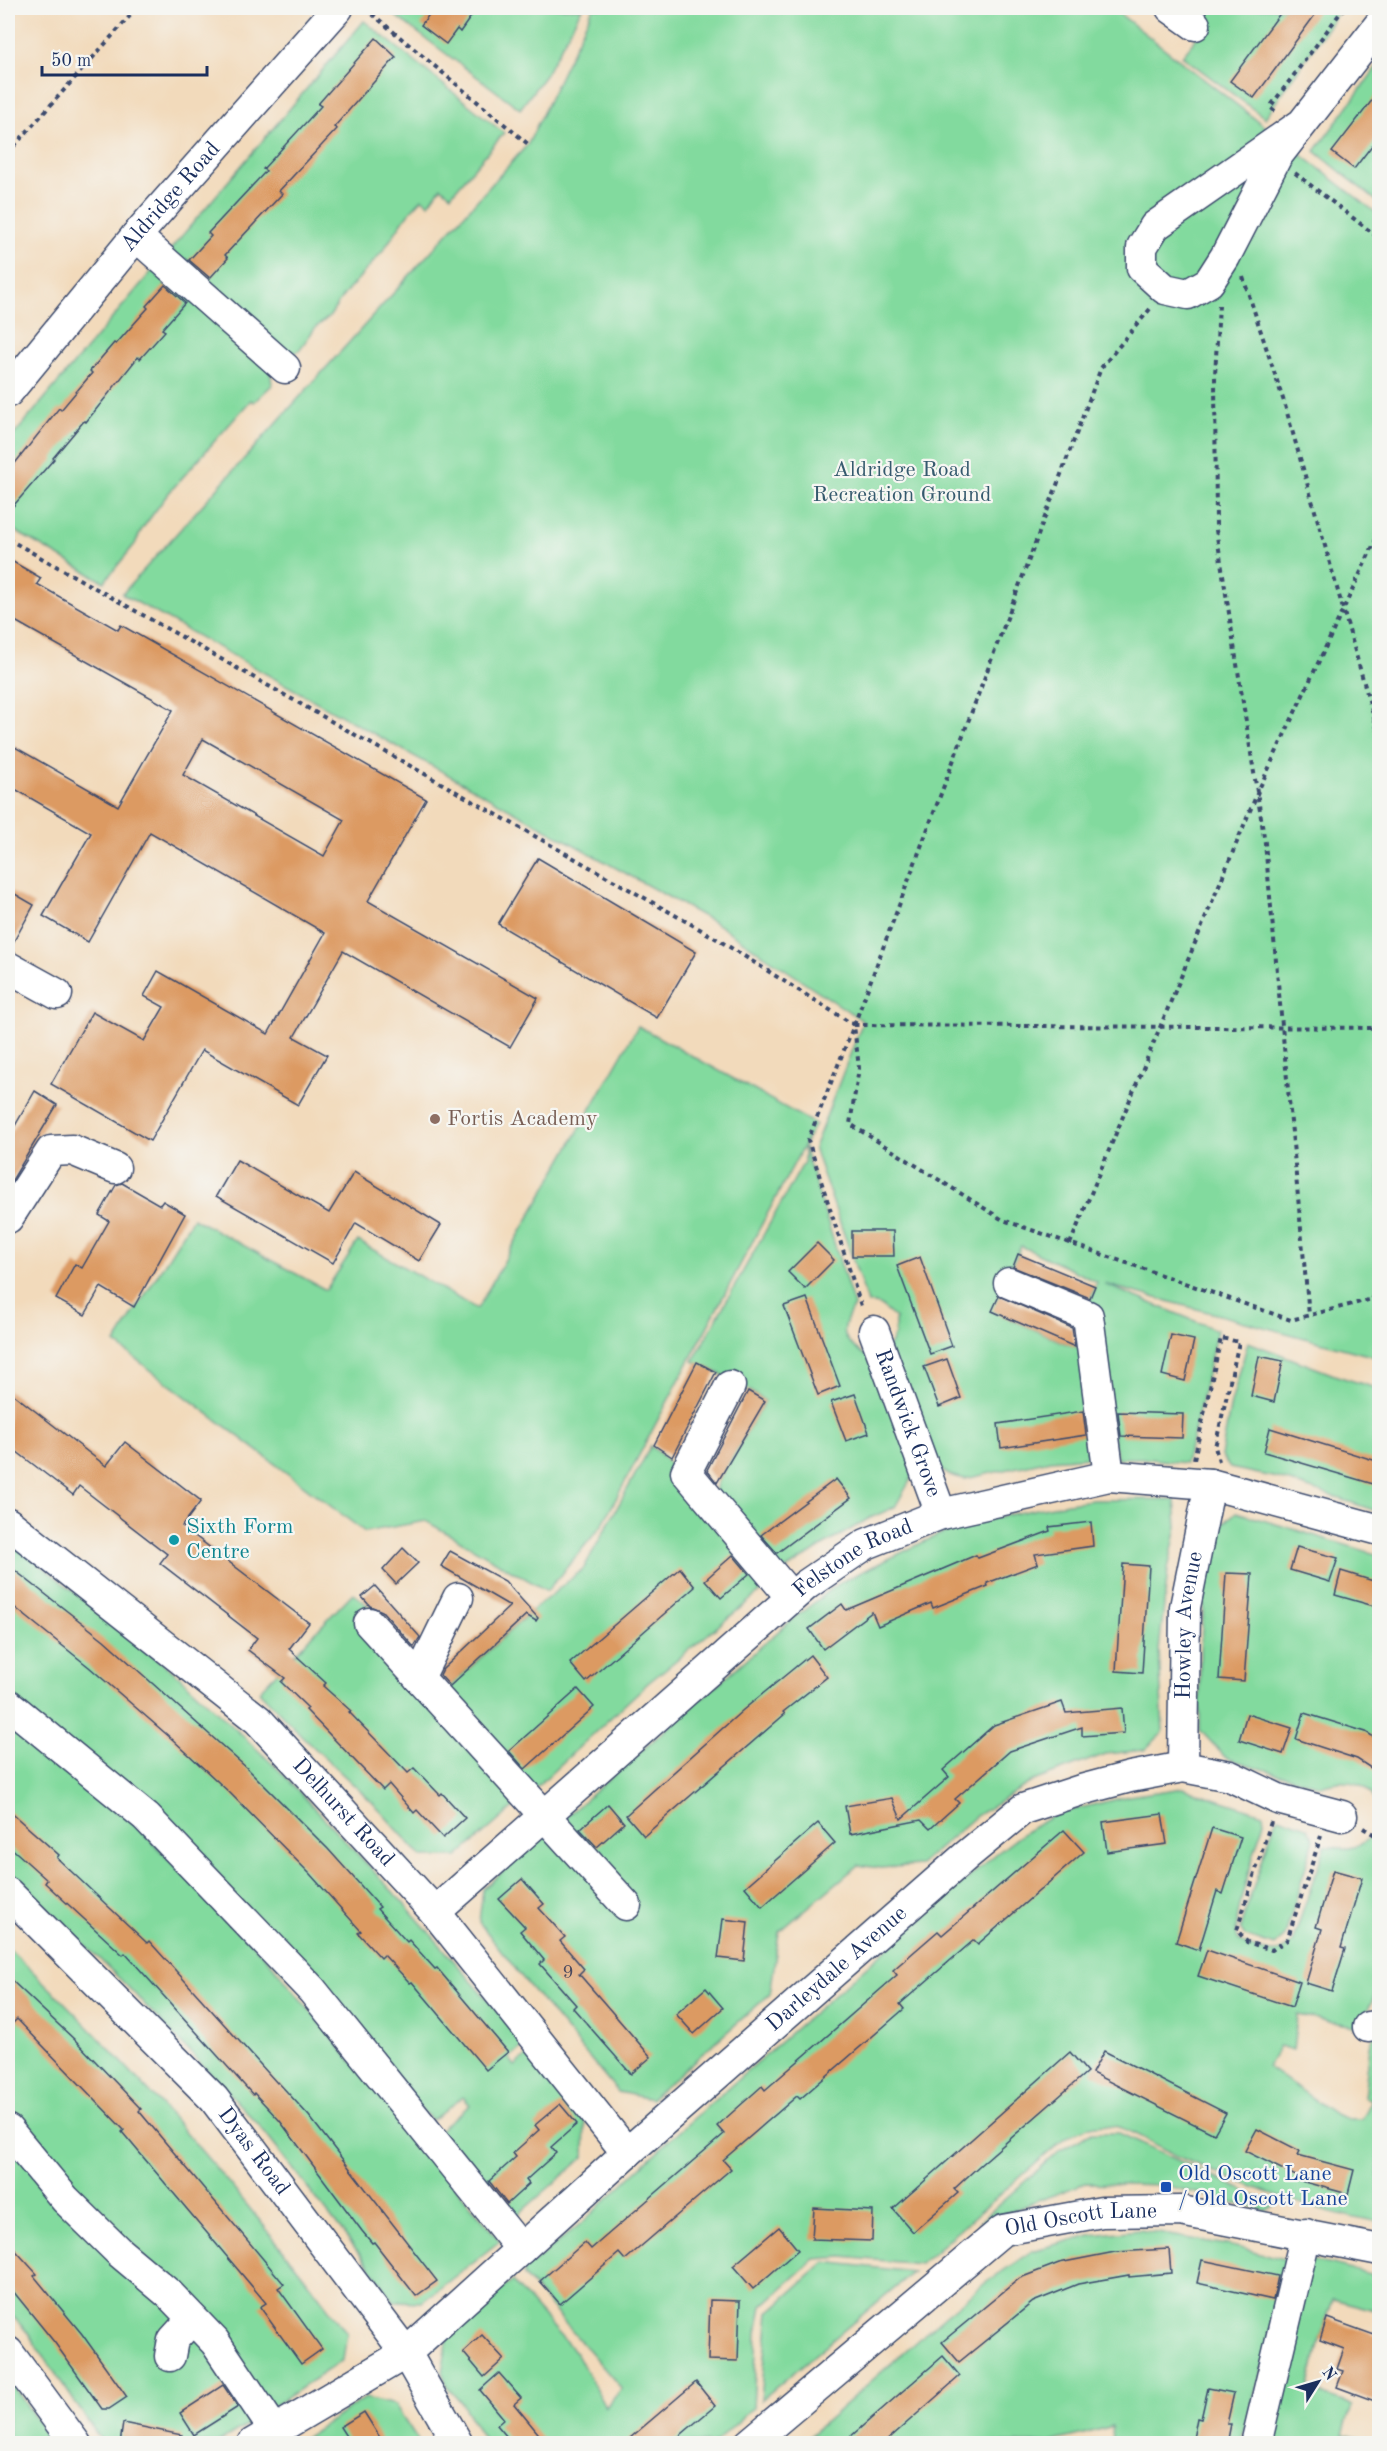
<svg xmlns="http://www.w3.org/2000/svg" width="1387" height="2451" viewBox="0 0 1387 2451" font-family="'Old Standard TT',serif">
<rect width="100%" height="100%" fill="#f6f6f2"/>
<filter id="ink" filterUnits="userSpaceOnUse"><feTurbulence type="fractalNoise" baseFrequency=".0167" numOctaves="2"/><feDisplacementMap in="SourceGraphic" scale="12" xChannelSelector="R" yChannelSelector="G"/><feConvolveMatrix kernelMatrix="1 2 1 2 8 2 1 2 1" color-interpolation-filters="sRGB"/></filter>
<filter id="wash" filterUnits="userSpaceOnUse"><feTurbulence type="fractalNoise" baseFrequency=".008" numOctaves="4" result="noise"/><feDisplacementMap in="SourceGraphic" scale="24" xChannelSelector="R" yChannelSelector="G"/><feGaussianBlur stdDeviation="1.35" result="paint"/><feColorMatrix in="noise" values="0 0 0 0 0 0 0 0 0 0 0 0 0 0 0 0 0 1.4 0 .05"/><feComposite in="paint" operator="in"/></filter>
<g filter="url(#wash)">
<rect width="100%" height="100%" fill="#f2dabb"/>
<!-- green -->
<g fill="#82da9e" stroke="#4e847e" stroke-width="1.5">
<polygon points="385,8 582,8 546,74 520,109"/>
<polygon points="593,8 1112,8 1379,215 1379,1358 1104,1284 1217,1330 1193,1437 1185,1463 1141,1458 1117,1458 1089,1302 1097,1282 1021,1246 993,1311 1062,1342 1086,1350 1102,1456 1050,1460 965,1479 949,1475 932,1465 888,1348 895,1334 895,1318 880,1305 868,1303 814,1148 863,1021 717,924 122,594 528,144"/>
<polygon points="1193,8 1341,8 1265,118 1182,56 1199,35"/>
<polygon points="364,21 504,133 451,195 441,187 429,204 422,199 408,214 382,252 343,296 330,316 315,328 300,349 288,359 165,256"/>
<polygon points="1379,64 1379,203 1315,151"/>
<polygon points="157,265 269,360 272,385 254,402 251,400 167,495 142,529 135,544 104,582 8,527 8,442"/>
<polygon points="638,1026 815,1124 602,1525 547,1591 426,1521 365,1532 115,1343 193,1218 326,1290 358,1241 477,1309"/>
<path d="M804,1147L854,1306C835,1336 846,1342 870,1359L915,1472L895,1507L868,1519L824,1545L781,1573L714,1497L717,1483L765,1401L735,1381L693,1361L804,1162Z"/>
<polygon points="1248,1342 1337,1376 1379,1389 1379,1512 1278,1478 1230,1468 1221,1456 1231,1403"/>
<polygon points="651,1446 664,1457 770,1584 648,1683 532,1791 445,1691 527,1615 584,1568"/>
<polygon points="1175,1499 1177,1527 1168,1569 1159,1650 1163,1733 1144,1750 1106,1754 1033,1781 976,1816 920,1865 880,1868 858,1865 779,1932 770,1994 651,2099 618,2092 521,1976 479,1922 483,1889 789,1622 841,1582 938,1535 997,1517 1068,1503 1093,1500"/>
<path d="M1236,1512L1379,1555V1832L1374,1829C1385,1788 1356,1774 1320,1786L1226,1758L1200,1730V1652L1207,1569L1217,1530Z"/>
<polygon points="8,1539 180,1677 277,1768 409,1909 526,2044 509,2058 515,2066 533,2051 585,2119 584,2157 513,2219 437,2132 470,2105 463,2097 432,2120 8,1696"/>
<polygon points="353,1593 373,1610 521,1801 457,1857 422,1857 372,1802 302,1736 259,1691"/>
<polygon points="8,1716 114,1804 269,1961 500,2241 422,2302 394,2301 371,2268 256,2122 126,1985 8,1870"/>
<path d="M1183,1788L1263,1814L1264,1821C1259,1840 1229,1926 1238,1939C1242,1945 1251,1947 1258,1949C1273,1954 1280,1954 1292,1943L1325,1846C1343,1849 1356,1851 1369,1838L1379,1845L1380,1986L1358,2027L1297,2015L1293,2050L1279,2046L1268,2067L1335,2114L1348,2119H1362L1372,2100L1364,2097L1370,2046L1374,2035L1379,2032V2223C1310,2210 1244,2185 1179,2157C1164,2150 1127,2127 1113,2126C1093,2123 1078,2129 1062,2141L920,2264L842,2257L815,2259L762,2306L757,2333L753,2408L715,2443H486L461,2402L448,2387L442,2372L449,2332L512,2281L576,2353L606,2407L622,2389L524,2276V2270L585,2220L667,2142L844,1986L996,1854L1025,1832L1056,1814L1129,1796Z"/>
<polygon points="1279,1817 1307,1827 1314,1839 1285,1936 1274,1946 1245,1936 1240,1928 1276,1819"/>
<path d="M8,1948C133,2065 244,2195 347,2333L343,2360L269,2409L143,2260L8,2115Z"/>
<polygon points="1092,2133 1119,2133 1275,2205 1266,2211 1165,2185 1085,2183 977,2224 1059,2151"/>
<polygon points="8,2142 194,2329 254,2421 218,2443 103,2443 27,2332 8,2311"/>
<path d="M1140,2230L1227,2245L1294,2261L1240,2443H1099L1112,2441L1111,2426C1090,2434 1070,2436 1049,2443L800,2444L946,2315L984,2284L1032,2251L1090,2235Z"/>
<polygon points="1306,2259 1379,2276 1379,2311 1333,2299 1320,2340 1308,2390 1352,2405 1343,2434 1379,2443 1264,2444"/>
<polygon points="825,2262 913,2272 761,2400 769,2312"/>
<polygon points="13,2386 53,2443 8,2443 8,2390"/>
<polygon points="365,2398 395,2405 420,2443 295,2444"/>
</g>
<g id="blocks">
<!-- building -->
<g fill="#dc9a62" fill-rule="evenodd">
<polygon points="434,8 477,8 460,32 457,29 446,44 421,25"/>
<polygon points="1284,8 1320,8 1254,98 1230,81"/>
<polygon points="376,38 396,57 334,127 337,129 279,191 282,194 225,255 228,258 210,278 189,260 211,236 208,233 266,171 263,169 321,106 318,104"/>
<polygon points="1380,90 1380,135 1354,169 1332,152"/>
<polygon points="165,285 185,303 162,329 165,331 140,359 138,357 86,422 84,421 53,458 54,459 8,512 8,472 59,408 61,410 92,373 90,371 114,343 116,344 148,308 146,306"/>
<path d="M8,559L41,578L37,584L118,630L121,625L426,799L368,901L538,998L510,1047L343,951L294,1037L327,1055L298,1105L202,1050L150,1141L51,1084L92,1012L144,1041L164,1007L144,996L158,971L268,1034L325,933L150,832L88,942L43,916L91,833L8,785V743L118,806L173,710L8,617ZM203,739L344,820L324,856L183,775Z"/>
<polygon points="538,858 696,952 657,1018 498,924"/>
<polygon points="8,890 34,905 9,950 8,950"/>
<polygon points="35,1091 57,1105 8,1187 8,1138"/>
<polygon points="237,1160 329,1213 354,1172 441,1225 419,1261 356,1223 333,1263 216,1196"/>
<polygon points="122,1183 160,1205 163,1201 185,1214 134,1307 101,1287 85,1315 56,1299 75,1264 82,1268 109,1221 99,1215 116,1185"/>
<polygon points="852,1231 893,1231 894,1256 852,1256"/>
<polygon points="817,1243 834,1260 805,1289 788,1272"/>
<polygon points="1018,1254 1095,1286 1090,1298 1013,1267"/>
<polygon points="920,1257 952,1346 930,1354 897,1266"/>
<polygon points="999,1296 1072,1328 1075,1347 992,1311"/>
<polygon points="807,1298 840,1386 818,1395 784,1306"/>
<polygon points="1171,1335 1194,1340 1185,1381 1162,1375"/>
<polygon points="1259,1356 1283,1361 1274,1402 1251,1396"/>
<polygon points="947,1359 961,1398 939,1407 924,1367"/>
<polygon points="697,1362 716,1372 672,1457 654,1445"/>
<polygon points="8,1390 106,1466 125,1442 201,1501 182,1526 309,1623 289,1649 326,1683 323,1686 351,1711 349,1712 408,1773 414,1768 440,1795 442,1793 465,1818 443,1838 417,1810 414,1813 389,1784 383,1790 306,1710 308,1708 281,1682 285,1678 248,1650 257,1638 160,1563 167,1554 79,1486 73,1495 8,1445"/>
<polygon points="748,1391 765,1401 717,1483 707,1470"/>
<polygon points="855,1394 869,1433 846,1441 831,1402"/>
<polygon points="1083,1411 1086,1435 1001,1448 998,1424"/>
<polygon points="1118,1412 1183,1414 1182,1438 1121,1436"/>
<polygon points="1270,1428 1380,1462 1380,1486 1264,1452"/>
<polygon points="836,1479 851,1498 777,1553 761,1535"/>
<polygon points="1091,1522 1093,1546 1035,1554 1038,1564 987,1583 988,1586 933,1608 931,1603 878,1626 872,1612 823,1649 809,1629 842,1604 846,1610 976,1555 978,1558 1050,1531 1049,1527"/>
<polygon points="1297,1547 1338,1558 1330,1582 1290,1570"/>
<polygon points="403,1548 418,1563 396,1584 383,1570"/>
<polygon points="450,1551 505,1581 538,1618 536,1621 526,1615 450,1686 440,1675 443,1669 510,1606 441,1566"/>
<polygon points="733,1555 749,1574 721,1598 705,1580"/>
<polygon points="1123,1564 1149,1566 1142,1673 1116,1671"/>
<polygon points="8,1565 104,1640 248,1769 328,1849 380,1907 377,1909 407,1942 409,1940 435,1969 437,1968 508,2052 486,2070 412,1982 410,1983 384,1955 381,1958 358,1933 361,1931 310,1874 230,1793 172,1739 89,1667 8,1602"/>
<polygon points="680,1568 695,1587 586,1682 570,1663"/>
<polygon points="1341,1571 1380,1583 1374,1606 1335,1595"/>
<polygon points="1226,1573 1252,1574 1244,1681 1219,1679"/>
<polygon points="375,1586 420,1637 414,1647 382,1611 370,1606 362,1597"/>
<polygon points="810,1655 827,1677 783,1712 785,1714 644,1836 626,1815 743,1710"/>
<polygon points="578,1689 594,1707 525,1769 509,1751"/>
<polygon points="1062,1702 1066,1713 1122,1708 1124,1733 1082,1736 1082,1727 1010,1751 955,1799 959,1803 930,1829 921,1820 850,1834 845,1806 892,1798 901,1819 949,1777 943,1770 994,1725"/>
<polygon points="1304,1713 1366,1732 1380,1741 1380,1774 1357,1759 1296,1739"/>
<polygon points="1247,1714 1292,1728 1283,1754 1239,1740"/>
<polygon points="608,1804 624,1823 597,1847 580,1829"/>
<polygon points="8,1810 59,1855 57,1858 147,1943 149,1941 277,2083 278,2082 309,2116 437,2281 416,2296 374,2242 372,2243 362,2231 280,2121 254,2093 253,2095 125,1953 123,1955 45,1883 47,1880 8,1845"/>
<polygon points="1162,1814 1167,1844 1107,1852 1103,1822"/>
<polygon points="818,1823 835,1843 762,1907 745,1887"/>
<polygon points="1212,1828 1241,1837 1223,1894 1217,1891 1199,1950 1176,1942"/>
<polygon points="1064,1830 1084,1852 978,1944 974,1940 900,2004 904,2009 800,2099 797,2096 723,2160 731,2169 696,2199 625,2260 619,2253 560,2304 540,2281 585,2242 591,2249 724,2134 717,2126 762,2086 765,2090 897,1975 893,1970 938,1931 942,1935"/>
<polygon points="1333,1870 1362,1878 1341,1948 1345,1949 1332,1991 1306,1983 1322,1929 1316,1927"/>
<polygon points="522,1879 544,1904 539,1908 565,1937 560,1941 584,1969 579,1974 651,2057 631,2074 573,2008 576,2005 540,1964 544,1960 520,1931 525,1927 499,1899"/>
<polygon points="723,1919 748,1922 744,1961 718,1958"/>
<polygon points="1207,1950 1300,1982 1292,2007 1198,1976"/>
<polygon points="8,1977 76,2041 141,2109 139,2111 284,2284 278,2288 322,2349 301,2364 260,2307 266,2303 122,2132 124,2130 17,2019 8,2028"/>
<polygon points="706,1988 723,2008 694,2034 676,2014"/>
<polygon points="1104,2051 1226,2113 1214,2134 1092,2073"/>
<polygon points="1070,2052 1087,2072 979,2166 954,2189 958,2193 913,2232 893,2209"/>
<polygon points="560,2104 577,2124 551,2147 556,2153 526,2180 529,2184 507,2204 489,2181 516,2157 513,2153 539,2130 535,2125"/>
<polygon points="1257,2129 1300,2151 1298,2155 1354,2170 1348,2194 1301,2181 1302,2179 1245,2151"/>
<polygon points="814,2208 873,2211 872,2241 812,2239"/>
<polygon points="779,2227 798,2250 753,2289 733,2266"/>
<polygon points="8,2242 37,2274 34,2276 82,2334 127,2397 109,2409 102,2409 55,2343 8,2285"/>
<polygon points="1169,2249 1171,2273 1129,2277 1129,2275 1078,2284 1033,2302 959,2362 942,2342 1020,2278 1059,2263 1115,2252"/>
<polygon points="1202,2260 1278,2276 1273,2300 1197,2283"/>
<polygon points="710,2300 740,2301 738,2361 708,2360"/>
<polygon points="1327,2318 1380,2337 1380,2403 1337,2387 1343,2371 1337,2369 1344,2349 1320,2340"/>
<polygon points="482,2335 504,2359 484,2377 463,2352"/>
<polygon points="943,2356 960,2376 909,2421 883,2444 842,2444"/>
<polygon points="499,2373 521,2398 514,2404 547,2444 513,2444 497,2425 504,2419 480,2390"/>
<polygon points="696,2382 715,2406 670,2444 623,2444"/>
<polygon points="223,2385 238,2407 194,2435 180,2413"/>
<polygon points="1208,2388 1234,2393 1227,2424 1231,2424 1227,2444 1192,2444 1197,2418 1201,2419"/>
<polygon points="364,2412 384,2444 351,2444 340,2427"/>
<polygon points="123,2423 182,2435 181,2444 120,2444"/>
</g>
</g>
</g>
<g filter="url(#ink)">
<use href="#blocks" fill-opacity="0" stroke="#3b496c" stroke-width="1.5"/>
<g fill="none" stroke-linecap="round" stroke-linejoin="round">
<defs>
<g id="minor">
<polyline points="1171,8 1195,25"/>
<polyline points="1300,125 1155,226 1142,247 1142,268 1165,289 1188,294 1209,282 1225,257 1277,156 1380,24"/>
<polyline points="136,236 285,368"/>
<path id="s1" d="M8,392L136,236L338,8"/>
<polyline points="8,967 57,994"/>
<polyline points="8,1218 51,1151 72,1150 115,1168"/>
<polyline points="1009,1283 1088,1316 1109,1476"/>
<path id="s2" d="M874,1331L941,1514"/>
<polyline points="730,1386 686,1472 791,1597"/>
<path id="s3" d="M8,1523L258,1720L435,1912L627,2153"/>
<polyline points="369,1623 626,1905"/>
<polyline points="419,1678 458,1598"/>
<polyline points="8,1704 146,1817 312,1990 521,2249"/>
<path id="s4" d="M1183,1767L1185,1607L1210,1484"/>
<path id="s5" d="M8,1893L214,2099L406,2353L458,2444"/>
<path id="s6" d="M435,1912L806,1585L866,1544L941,1514L1109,1476L1210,1484L1380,1530"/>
<polyline points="1368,2027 1380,2025"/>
<polyline points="8,2130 65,2199 119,2252 169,2294 215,2342 274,2430"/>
<polyline points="8,2352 76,2444"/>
<polyline points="170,2356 173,2340 192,2319"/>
<path id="s7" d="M252,2444L406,2353L627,2153L967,1855L1023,1809L1081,1790L1130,1777L1183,1767L1230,1776L1278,1799L1342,1816"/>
<path id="s8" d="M749,2444L1003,2230L1102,2212L1181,2211L1380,2250"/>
<polyline points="1256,2444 1306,2234"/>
</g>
</defs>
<!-- minor casing -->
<use href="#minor" stroke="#3b496c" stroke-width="33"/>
<!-- path -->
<g stroke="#3b496c" stroke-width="4" stroke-dasharray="4.5 4.5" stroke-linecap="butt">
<polyline points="365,8 528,144"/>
<polyline points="1275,111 1270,107 1344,8"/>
<polyline points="8,153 137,8"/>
<polyline points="1295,173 1380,239"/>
<polyline points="1243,277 1284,402 1380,739"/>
<polyline points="1219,305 1215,375 1216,530 1265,843 1309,1315"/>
<polyline points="1150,309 1101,368 854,1025 859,1068 850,1124 1003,1220 1291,1320 1372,1299 1380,1270"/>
<polyline points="8,539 712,936 854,1025 808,1140 862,1309"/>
<polyline points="854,1025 1380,1028"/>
<polyline points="1070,1244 1259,789 1380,531"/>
<polyline points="1194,1459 1221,1338 1239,1342 1215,1447 1219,1461"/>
<polyline points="1271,1822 1237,1930 1247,1942 1272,1950 1287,1940 1321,1836"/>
<polyline points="1363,1828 1380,1838"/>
</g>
<!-- minor -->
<use href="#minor" stroke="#fff" stroke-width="30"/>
</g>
</g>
<!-- markers -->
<circle fill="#8d6e63" stroke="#f6f6f2" stroke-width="2" cx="435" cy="1119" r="6"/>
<circle fill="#0f9aa8" stroke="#f6f6f2" stroke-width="2" cx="174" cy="1540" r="6"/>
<rect fill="#1a4fb4" stroke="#f6f6f2" stroke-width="2" x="1160" y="2181" width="12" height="12" rx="3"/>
<g text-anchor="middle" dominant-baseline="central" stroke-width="4.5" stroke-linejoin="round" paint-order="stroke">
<!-- number labels -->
<g font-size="20" fill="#4b4a5f">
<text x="568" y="1973">9</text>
</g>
<!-- street labels -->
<g font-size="22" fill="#1b2f5e" stroke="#f6f6f2">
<text stroke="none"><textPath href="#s1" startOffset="254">Aldridge Road</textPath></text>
<text stroke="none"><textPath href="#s2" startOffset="98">Randwick Grove</textPath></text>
<text stroke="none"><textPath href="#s6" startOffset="549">Felstone Road</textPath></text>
<text stroke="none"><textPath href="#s4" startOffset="142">Howley Avenue</textPath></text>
<text stroke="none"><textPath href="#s3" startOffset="444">Delhurst Road</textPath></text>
<text stroke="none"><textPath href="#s7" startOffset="756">Darleydale Avenue</textPath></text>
<text stroke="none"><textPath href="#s5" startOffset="357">Dyas Road</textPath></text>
<text stroke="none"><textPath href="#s8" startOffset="411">Old Oscott Lane</textPath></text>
</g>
<!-- park labels -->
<g font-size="22" fill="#355a6e" stroke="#f6f6f2">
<text x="902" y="470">Aldridge Road<tspan x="902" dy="25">Recreation Ground</tspan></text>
</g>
<!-- education labels -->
<g font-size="22" fill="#785e54" stroke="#f6f6f2" text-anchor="start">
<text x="447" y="1119">Fortis Academy</text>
</g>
<!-- culture labels -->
<g font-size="22" fill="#0d838f" stroke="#f6f6f2" text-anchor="start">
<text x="186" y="1527">Sixth Form<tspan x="186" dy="25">Centre</tspan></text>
</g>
<!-- transit labels -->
<g font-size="22" fill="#164399" stroke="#f6f6f2" text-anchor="start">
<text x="1178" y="2174">Old Oscott Lane<tspan x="1178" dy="25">/ Old Oscott Lane</tspan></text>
</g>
</g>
<!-- margin -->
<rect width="1387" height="2451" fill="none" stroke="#f6f6f2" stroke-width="30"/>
<!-- north arrow -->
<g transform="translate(1318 2382) rotate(53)" stroke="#f6f6f2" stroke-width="4.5" paint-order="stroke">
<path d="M0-4.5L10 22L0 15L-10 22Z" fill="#1b2f5e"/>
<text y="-9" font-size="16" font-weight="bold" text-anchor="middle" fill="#1b2f5e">N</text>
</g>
<!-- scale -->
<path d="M42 66v9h165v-9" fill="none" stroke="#1b2f5e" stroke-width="3"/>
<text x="51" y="66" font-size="18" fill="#1b2f5e" stroke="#f6f6f2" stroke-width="4.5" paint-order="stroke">50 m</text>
</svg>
